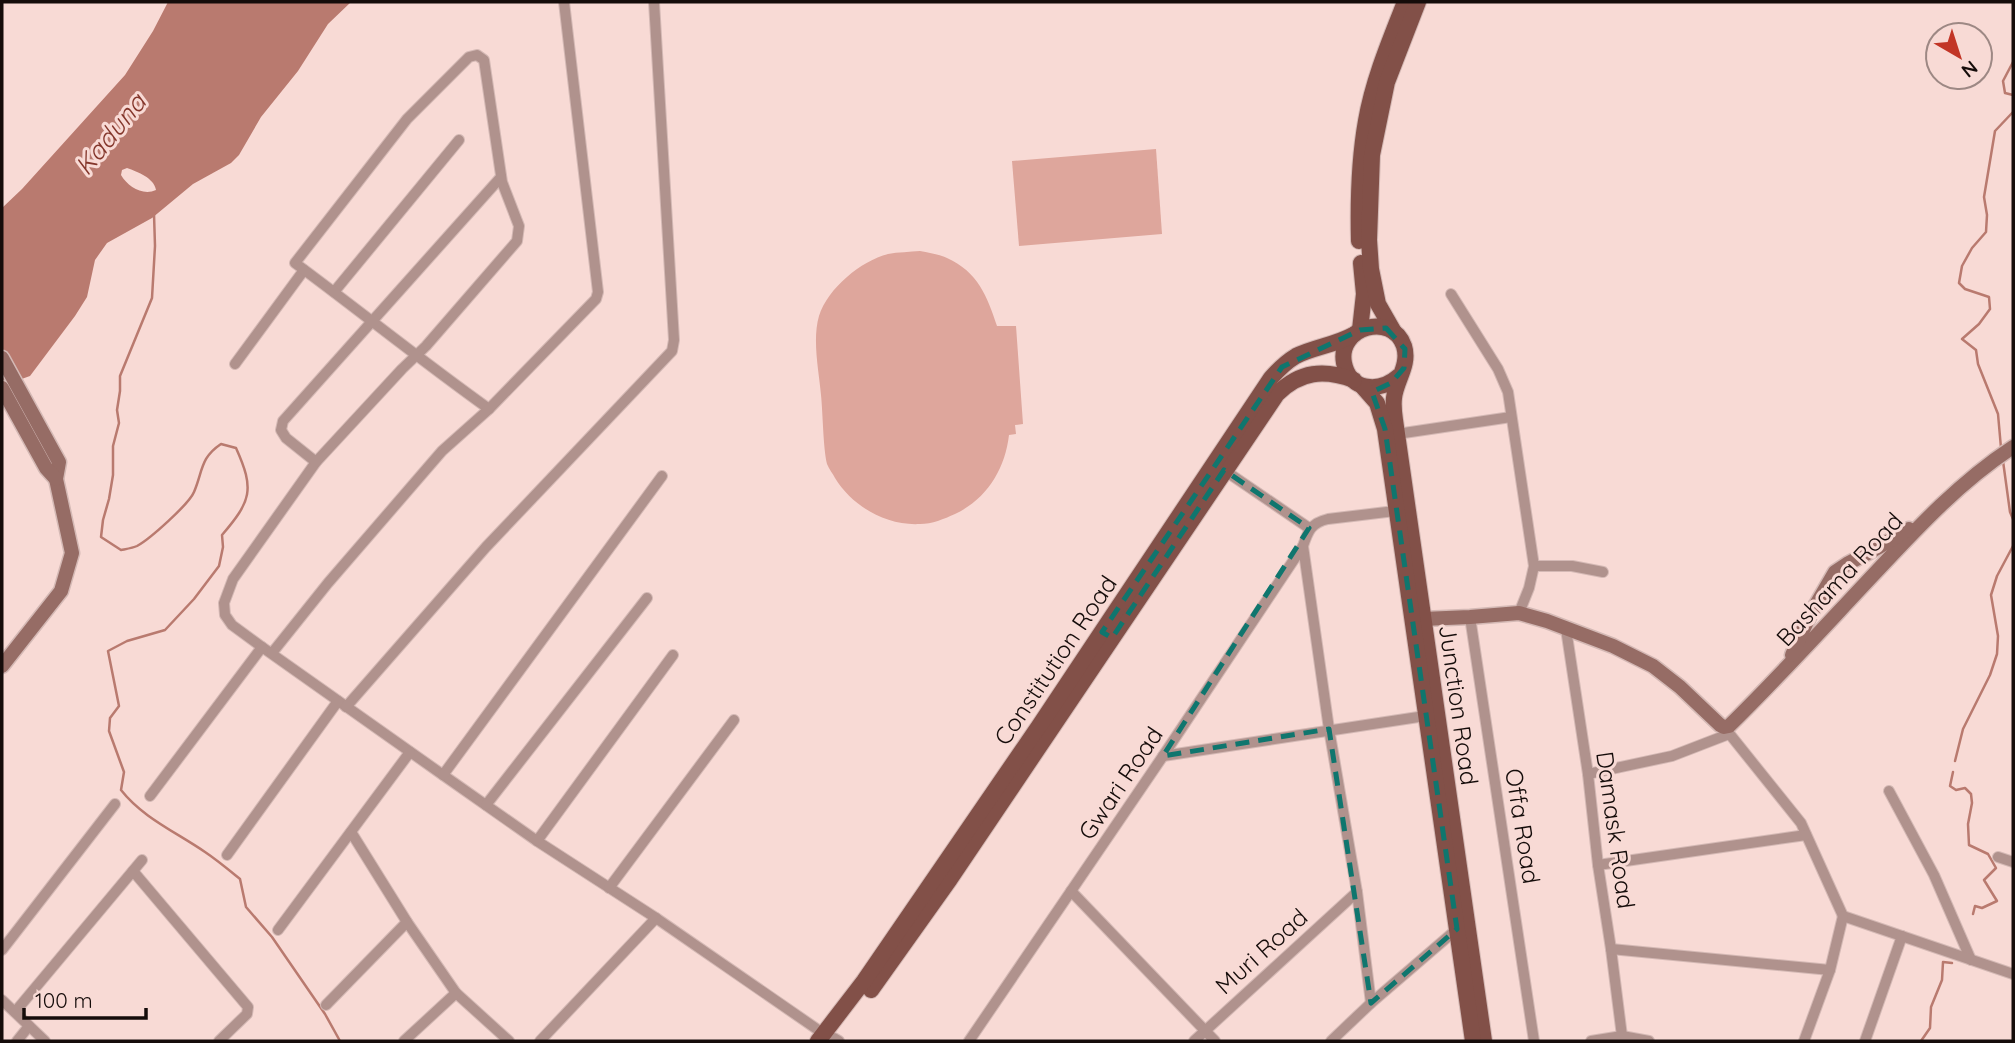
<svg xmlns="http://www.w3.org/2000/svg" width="2015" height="1043" viewBox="0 0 2015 1043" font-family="Quicksand,sans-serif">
<rect width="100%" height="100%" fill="#f8dad5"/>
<!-- green -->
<g fill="#dea69c">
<polygon points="1156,149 1162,234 1019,246 1012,161"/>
<path d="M920,251C929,253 939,254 947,258C978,272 987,296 997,326H1016L1023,424L1015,425L1016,434L1009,435C1005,469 987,499 955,514C944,519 932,524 920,524C886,526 852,506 835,478C833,474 829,469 827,464C823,446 823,415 821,395C819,371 812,340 819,316C828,288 861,261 888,254C898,252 910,252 920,251Z"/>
</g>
<!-- water -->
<path fill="#b97a6f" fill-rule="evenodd" d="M168,2H351L328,24L298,71L261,117L239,155L231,163L193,184L152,218L107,243L95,260L87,297L75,316L30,376L2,386V208L22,189L125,75L153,31ZM127,168C138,172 154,178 156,190C143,196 128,187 121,175L122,170Z"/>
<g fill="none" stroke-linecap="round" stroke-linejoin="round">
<!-- stream -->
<g stroke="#b97a6f" stroke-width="2.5">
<polyline points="2013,62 2003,81 2005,93 2013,95"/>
<path d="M154,214L155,246L152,298L120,376V391L117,410L119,423L113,446V475L109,499L103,520L101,537L121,550C126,549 133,548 137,546C150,539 189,504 194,492C203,471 200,458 221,444L236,448C255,490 251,501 222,535L223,547L219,566L194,599L165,630L127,641L108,651L119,706L110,718L109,731L124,772L121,790C143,818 176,832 205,852C217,860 229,870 240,879L246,907L272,937L325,1014L340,1041"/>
<polyline points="2001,448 1998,414 1978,364 1976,350 1962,339 1979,324 1990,309 1989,297 1965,289 1959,283 1962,266 1972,248 1986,232 1987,215 1984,197 1995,131 2013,112"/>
<polyline points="2003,461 2010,512 2013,519"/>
<polyline points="1955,761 1963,729 1990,675 1997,654 1998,636 1991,595 1997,576 2013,546"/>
<polyline points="1953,772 1950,786 1956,790 1965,788 1971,794 1972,803 1968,824 1969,845 1988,854 1996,868 1984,880 1997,901 1982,908 1975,906 1973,914"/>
<polyline points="1921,1041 1930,1028 1931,1007 1942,980 1943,962 1952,963"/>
</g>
<defs>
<g id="street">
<polyline points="334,292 459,140"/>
<polyline points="1451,294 1498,369 1508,392 1534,566 1529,588 1519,613"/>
<polyline points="235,364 304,270"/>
<path d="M489,409C423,362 360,311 295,263L407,119L469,57L477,55L484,60L502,182L519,226L517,241L426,346L402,369L316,462L233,579L224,603L225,615L232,625L262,647L443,775L537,841L656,918L824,1034"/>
<polyline points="1397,434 1511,417"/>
<polyline points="316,462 286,438 281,430 283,421 501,177"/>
<polyline points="1224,470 1309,528"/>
<polyline points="1303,546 1329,729 1357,892 1371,1003"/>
<polyline points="1534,566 1572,566 1603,572"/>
<polyline points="1470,617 1534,1041"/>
<polyline points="1566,629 1588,774 1598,865 1611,949 1622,1036"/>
<polyline points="272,653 328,583 442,451 489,409 596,299 598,292 564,2"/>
<polyline points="346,707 486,547 672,351 674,340 654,2"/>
<polyline points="1724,727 1801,823 1843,916"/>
<polyline points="1163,756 1425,716"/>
<polyline points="1588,774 1672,756 1729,734"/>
<polyline points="443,775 662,476"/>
<polyline points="1889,791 1934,875 1971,960"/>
<polyline points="150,796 262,647"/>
<polyline points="486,805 647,598"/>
<polyline points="351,832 407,922 456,993 509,1041"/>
<polyline points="537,841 673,655"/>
<polyline points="227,855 338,701"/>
<polyline points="1998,857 2013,862"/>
<polyline points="1598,865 1806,835"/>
<polyline points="133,871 248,1007 247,1014 219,1041"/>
<polyline points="609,888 734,720"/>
<polyline points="1071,891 1215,1041"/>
<polyline points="1843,916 2013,974"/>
<polyline points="278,930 410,752"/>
<polyline points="1611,949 1830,970"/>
<polyline points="2,950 115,804"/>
<polyline points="2,1000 45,1041"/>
<polyline points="326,1005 407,922"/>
<polyline points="15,1012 142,860"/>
<polyline points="834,1038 839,1041"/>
<polyline points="17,1041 29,1026"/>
<polyline points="404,1041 456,993"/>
<polyline points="540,1041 656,918"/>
<path d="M969,1041L1163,756L1303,546C1308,531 1311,523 1328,519L1395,511"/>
<polyline points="1194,1041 1357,892"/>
<polyline points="1331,1041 1371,1003 1457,929"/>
<polyline points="1591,1041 1622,1036 1649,1041"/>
<polyline points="1804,1041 1830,970 1843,916"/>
<polyline points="1865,1041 1902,936"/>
</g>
<g id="secondary">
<polyline points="2,358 59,462 56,479 72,553 61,591 2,666"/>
<polyline points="2,388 46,468 56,479"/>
<path d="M1423,619L1470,617L1519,613L1547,621L1613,646L1653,666L1680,687L1720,725L1724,727L1729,726C1780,676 1827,624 1876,572C1918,527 1961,481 2013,447"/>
<polyline points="1792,655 1810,615 1835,572 1847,564 1879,547 1909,529"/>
</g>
<g id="primary">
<path d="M1359,241C1358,201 1359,160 1366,121C1373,80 1390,40 1405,2"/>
<polyline points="1360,330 1364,294 1361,263"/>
<polyline points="1394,332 1378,304 1371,269 1369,240 1372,155 1387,82 1418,2"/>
<path d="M1399,376C1380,393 1350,392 1344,363C1337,327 1392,311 1404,346C1410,365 1396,380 1394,398C1393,406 1394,413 1395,420L1484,1041"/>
<polyline points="1362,386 1377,403 1385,429 1473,1041"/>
<path d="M871,990L950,879L1277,394C1300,371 1324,369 1354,380"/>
<path d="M818,1041L864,981L1039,726L1271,378C1278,370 1286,362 1296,356C1314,347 1335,345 1353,335"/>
</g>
</defs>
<!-- street casing -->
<use href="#street" stroke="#d4b9b5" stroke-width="12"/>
<!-- secondary casing -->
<use href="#secondary" stroke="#d4b9b5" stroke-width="17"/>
<!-- primary casing -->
<use href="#primary" stroke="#d4b9b5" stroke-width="18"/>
<!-- street -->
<use href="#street" stroke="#b0928d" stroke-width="10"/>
<!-- secondary -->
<use href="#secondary" stroke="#966c65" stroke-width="14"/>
<!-- primary -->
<use href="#primary" stroke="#825048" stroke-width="16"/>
</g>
<!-- marked area -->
<path fill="none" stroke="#0f766e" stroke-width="5" stroke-dasharray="14 9" stroke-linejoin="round" d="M1386,328L1405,349L1404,368L1391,383L1372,392L1385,429L1457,929L1371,1003L1329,729L1163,756L1309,528L1224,470L1112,638L1102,632L1282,367L1360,330Z"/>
<g text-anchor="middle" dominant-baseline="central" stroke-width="6" stroke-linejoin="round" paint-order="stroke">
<!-- street labels -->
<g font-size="24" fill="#150c0a" stroke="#f8dad5">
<text transform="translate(1839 579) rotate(-47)">Bashama Road</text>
<text transform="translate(1055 660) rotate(-56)">Constitution Road</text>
<text transform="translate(1459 705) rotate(82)">Junction Road</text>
<text transform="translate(1120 783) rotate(-56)">Gwari Road</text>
<text transform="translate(1523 826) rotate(81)">Offa Road</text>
<text transform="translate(1616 830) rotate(82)">Damask Road</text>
<text transform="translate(1261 951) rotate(-42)">Muri Road</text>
</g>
<!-- water labels -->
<g font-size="26" font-style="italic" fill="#84362b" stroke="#f8dad5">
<text transform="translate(110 134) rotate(-51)">Kaduna</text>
</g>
</g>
<!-- border -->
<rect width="2015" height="1043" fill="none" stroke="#150c0a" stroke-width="7"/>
<!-- north arrow -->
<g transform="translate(1959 56) rotate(141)"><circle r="33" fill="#f8dad5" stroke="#9d8884" stroke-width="2"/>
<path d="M0-5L12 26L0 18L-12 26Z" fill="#c23526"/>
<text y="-10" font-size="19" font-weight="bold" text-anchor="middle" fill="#150c0a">N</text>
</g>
<!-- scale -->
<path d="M24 1008v10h122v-10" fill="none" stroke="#150c0a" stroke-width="3.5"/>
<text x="35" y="1008" font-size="21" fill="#150c0a" stroke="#f8dad5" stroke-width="5" paint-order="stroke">100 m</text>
</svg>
